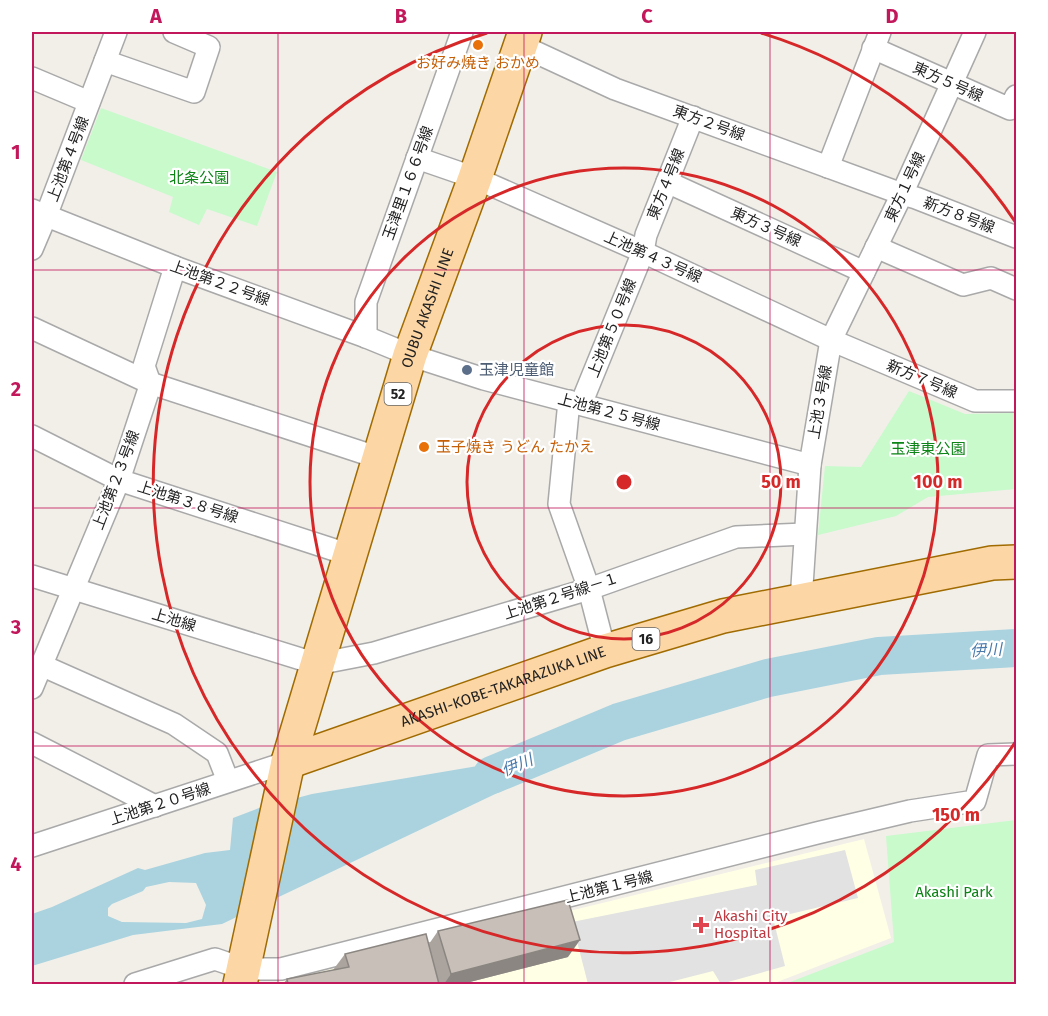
<svg xmlns="http://www.w3.org/2000/svg" width="1048" height="1016" viewBox="0 0 1048 1016" font-family="'Fira Sans','Noto Sans JP',sans-serif">
<rect width="100%" height="100%" fill="#f2efe9"/>
<!-- education -->
<polygon fill="#ffffe5" points="864,839 891,938 772,984 270,984"/>
<!-- park -->
<g fill="#c8facc">
<polygon points="101,108 277,172 257,226 207,209 199,225 169,212 173,197 81,160"/>
<polygon points="909,391 965,414 1016,413 1016,489 928,497 896,516 818,535 825,466 861,467"/>
<polygon points="1016,820 1016,984 785,984 894,942 886,836"/>
</g>
<!-- parking -->
<polygon fill="#e2e2e2" points="845,850 858,898 773,918 785,966 721,984 713,971 662,984 588,984 572,922 757,885 755,870"/>
<!-- water -->
<path fill="#aad3df" fill-rule="evenodd" d="M596,746L222,924L133,935L32,966V914L52,907L138,868L145,870L205,853L230,850L233,818L259,808L312,794ZM169,882L196,883L206,905L202,919L186,923L122,922L108,916V908L112,904L143,891L146,887Z"/>
<g fill="none" stroke-linecap="round" stroke-linejoin="round">
<!-- river -->
<polyline stroke="#aad3df" stroke-width="38" points="492,775 619,722 768,678 879,656 1016,648"/>
<defs>
<g id="minor">
<polyline points="520,45 615,89 902,194 916,198 1016,237"/>
<polyline points="873,48 1010,109 1016,96"/>
<polyline points="105,61 194,92 209,47 174,32"/>
<polyline points="32,78 89,102"/>
<polyline points="417,158 475,178 643,252 831,340 975,401 1016,401"/>
<polyline points="828,167 880,32"/>
<polyline points="667,182 864,272"/>
<polyline points="32,210 175,267 366,337 410,355 484,379 810,465"/>
<polyline points="876,247 963,285 991,278 1016,289"/>
<polyline points="32,249 46,216 116,32"/>
<polyline points="32,328 150,383 379,458"/>
<polyline points="366,337 366,302 462,32"/>
<polyline points="569,401 559,504 589,589 605,651"/>
<polyline points="581,404 643,252 646,235 693,117"/>
<polyline points="32,436 119,480 350,555"/>
<polyline points="32,576 317,664 374,653 589,589 736,537 805,534"/>
<polyline points="801,601 810,465 831,340 902,194 975,32"/>
<polyline points="41,665 174,724 217,753 228,781"/>
<polyline points="32,688 119,480 149,389 150,383 144,366 175,267"/>
<polyline points="32,743 155,806"/>
<polyline points="32,846 288,762"/>
<polyline points="135,984 215,959 244,969 281,969 817,833 910,811 975,801 988,755 1016,754"/>
</g>
<g id="primary">
<path id="s1" d="M288,762L605,651L723,616L992,563L1016,562"/>
<path id="s2" d="M240,984L288,762L410,355L475,178L525,32"/>
</g>
</defs>
<!-- minor casing -->
<use href="#minor" stroke="#a9a9a9" stroke-width="24"/>
<!-- primary casing -->
<use href="#primary" stroke="#a06b00" stroke-width="36"/>
<!-- minor -->
<use href="#minor" stroke="#fff" stroke-width="21"/>
<!-- primary -->
<use href="#primary" stroke="#fcd6a4" stroke-width="33"/>
</g>
<!-- wall -->
<polygon fill="#aba49e" points="438,931 568,957 462,984 283,984 287,979 333,970 345,954 429,944"/>
<!-- shaded-wall -->
<polygon fill="#8b8681" points="580,940 568,957 462,984 444,984 451,974"/>
<!-- building -->
<g fill="#c7bfb8" stroke="#8b8681" stroke-width="1.5">
<polygon points="568,900 580,940 451,974 438,931"/>
<polygon points="426,934 439,984 288,984 287,979 349,967 345,954"/>
</g>
<!-- grid -->
<path fill="none" stroke="#c2185b" stroke-width="1.5" stroke-opacity="0.55" d="M278,32V984M524,32V984M770,32V984M32,270H1016M32,508H1016M32,746H1016"/>
<!-- distance rings -->
<g fill="none" stroke="#d62828" stroke-width="3">
<circle cx="624" cy="482" r="157"/>
<circle cx="624" cy="482" r="314"/>
<path d="M1016 741A470 470 0 1 1 487 33M761 33A470 470 0 0 1 1016 223"/>
</g>
<!-- markers -->
<g fill="#e8710a" stroke="#fff" stroke-width="2">
<circle cx="478" cy="45" r="6"/>
<circle cx="424" cy="447" r="6"/>
</g>
<circle fill="#5c6f8a" stroke="#fff" stroke-width="2" cx="467" cy="370" r="6"/>
<path fill="#e0444e" stroke="#fff" stroke-width="2" d="M698 916h6v6h6v6h-6v6h-6v-6h-6v-6h6z"/>
<g text-anchor="middle" dominant-baseline="central" stroke-width="4.5" stroke-linejoin="round" paint-order="stroke">
<!-- shield labels -->
<g fill="#fff" stroke="#646464" stroke-width="1.5">
<rect x="384.5" y="383" width="27" height="22" rx="4.5"/>
<rect x="632.5" y="628" width="27" height="22" rx="4.5"/>
</g>
<g font-size="14" font-weight="bold" fill="#222">
<text x="398" y="394">52</text>
<text x="646" y="639">16</text>
</g>
<!-- food labels -->
<g font-size="15" fill="#c56008" stroke="#fff">
<text x="478" y="63">お好み焼き おかめ</text>
<text x="436" y="447" text-anchor="start">玉子焼き うどん たかえ</text>
</g>
<!-- street labels -->
<g font-size="15" fill="#222" stroke="#fff">
<text transform="translate(948 82) rotate(24)">東方５号線</text>
<text transform="translate(709 123) rotate(20)">東方２号線</text>
<text transform="translate(68 159) rotate(-69)">上池第４号線</text>
<text transform="translate(408 183) rotate(-70)">玉津里１６６号線</text>
<text transform="translate(666 184) rotate(-68)">東方４号線</text>
<text transform="translate(905 187) rotate(-65)">東方１号線</text>
<text transform="translate(959 215) rotate(21)">新方８号線</text>
<text transform="translate(766 227) rotate(24)">東方３号線</text>
<text transform="translate(653 257) rotate(24)">上池第４３号線</text>
<text transform="translate(220 283) rotate(20)">上池第２２号線</text>
<text stroke="none"><textPath href="#s2" startOffset="702">OUBU AKASHI LINE</textPath></text>
<text transform="translate(612 328) rotate(-68)">上池第５０号線</text>
<text transform="translate(922 379) rotate(23)">新方７号線</text>
<text transform="translate(820 402) rotate(-80)">上池３号線</text>
<text transform="translate(609 412) rotate(15)">上池第２５号線</text>
<text transform="translate(116 480) rotate(-69)">上池第２３号線</text>
<text transform="translate(188 502) rotate(18)">上池第３８号線</text>
<text transform="translate(561 596) rotate(-18)">上池第２号線－１</text>
<text transform="translate(174 620) rotate(17)">上池線</text>
<text stroke="none"><textPath href="#s1" startOffset="228">AKASHI-KOBE-TAKARAZUKA LINE</textPath></text>
<text transform="translate(160 804) rotate(-18)">上池第２０号線</text>
<text transform="translate(609 887) rotate(-14)">上池第１号線</text>
</g>
<!-- park labels -->
<g font-size="15" fill="#0c8416" stroke="#fff">
<text x="199" y="178">北条公園</text>
<text x="928" y="449">玉津東公園</text>
<text x="954" y="892">Akashi Park</text>
</g>
<!-- service labels -->
<g font-size="15" fill="#4e5e75" stroke="#fff" text-anchor="start">
<text x="479" y="370">玉津児童館</text>
</g>
<!-- health labels -->
<g font-size="15" fill="#be3a42" stroke="#fff" text-anchor="start">
<text x="714" y="916">Akashi City<tspan x="714" dy="17">Hospital</tspan></text>
</g>
<!-- water labels -->
<g font-size="16" font-style="italic" fill="#4a7aab" stroke="#fff">
<text transform="translate(986 650) rotate(-3)">伊川</text>
<text transform="translate(517 765) rotate(-23)">伊川</text>
</g>
</g>
<circle cx="624" cy="482" r="9" fill="#d62828" stroke="#fff" stroke-width="3"/>
<g font-size="18" text-anchor="middle" font-weight="bold" fill="#d62828" stroke="#fff" stroke-width="4.5" stroke-linejoin="round" paint-order="stroke">
<text x="781" y="488">50 m</text>
<text x="938" y="488">100 m</text>
<text x="956" y="821">150 m</text>
</g>
<!-- border -->
<rect width="1048" height="1016" fill="none" stroke="#ffffff" stroke-width="66"/>
<rect x="33" y="33" width="982" height="950" fill="none" stroke="#c2185b" stroke-width="2"/>
<g font-size="20" text-anchor="middle" font-weight="bold" fill="#c2185b">
<text x="156" y="23">A</text>
<text x="401" y="23">B</text>
<text x="647" y="23">C</text>
<text x="892" y="23">D</text>
<text x="16" y="159">1</text>
<text x="16" y="396">2</text>
<text x="16" y="634">3</text>
<text x="16" y="871">4</text>
</g>
</svg>
